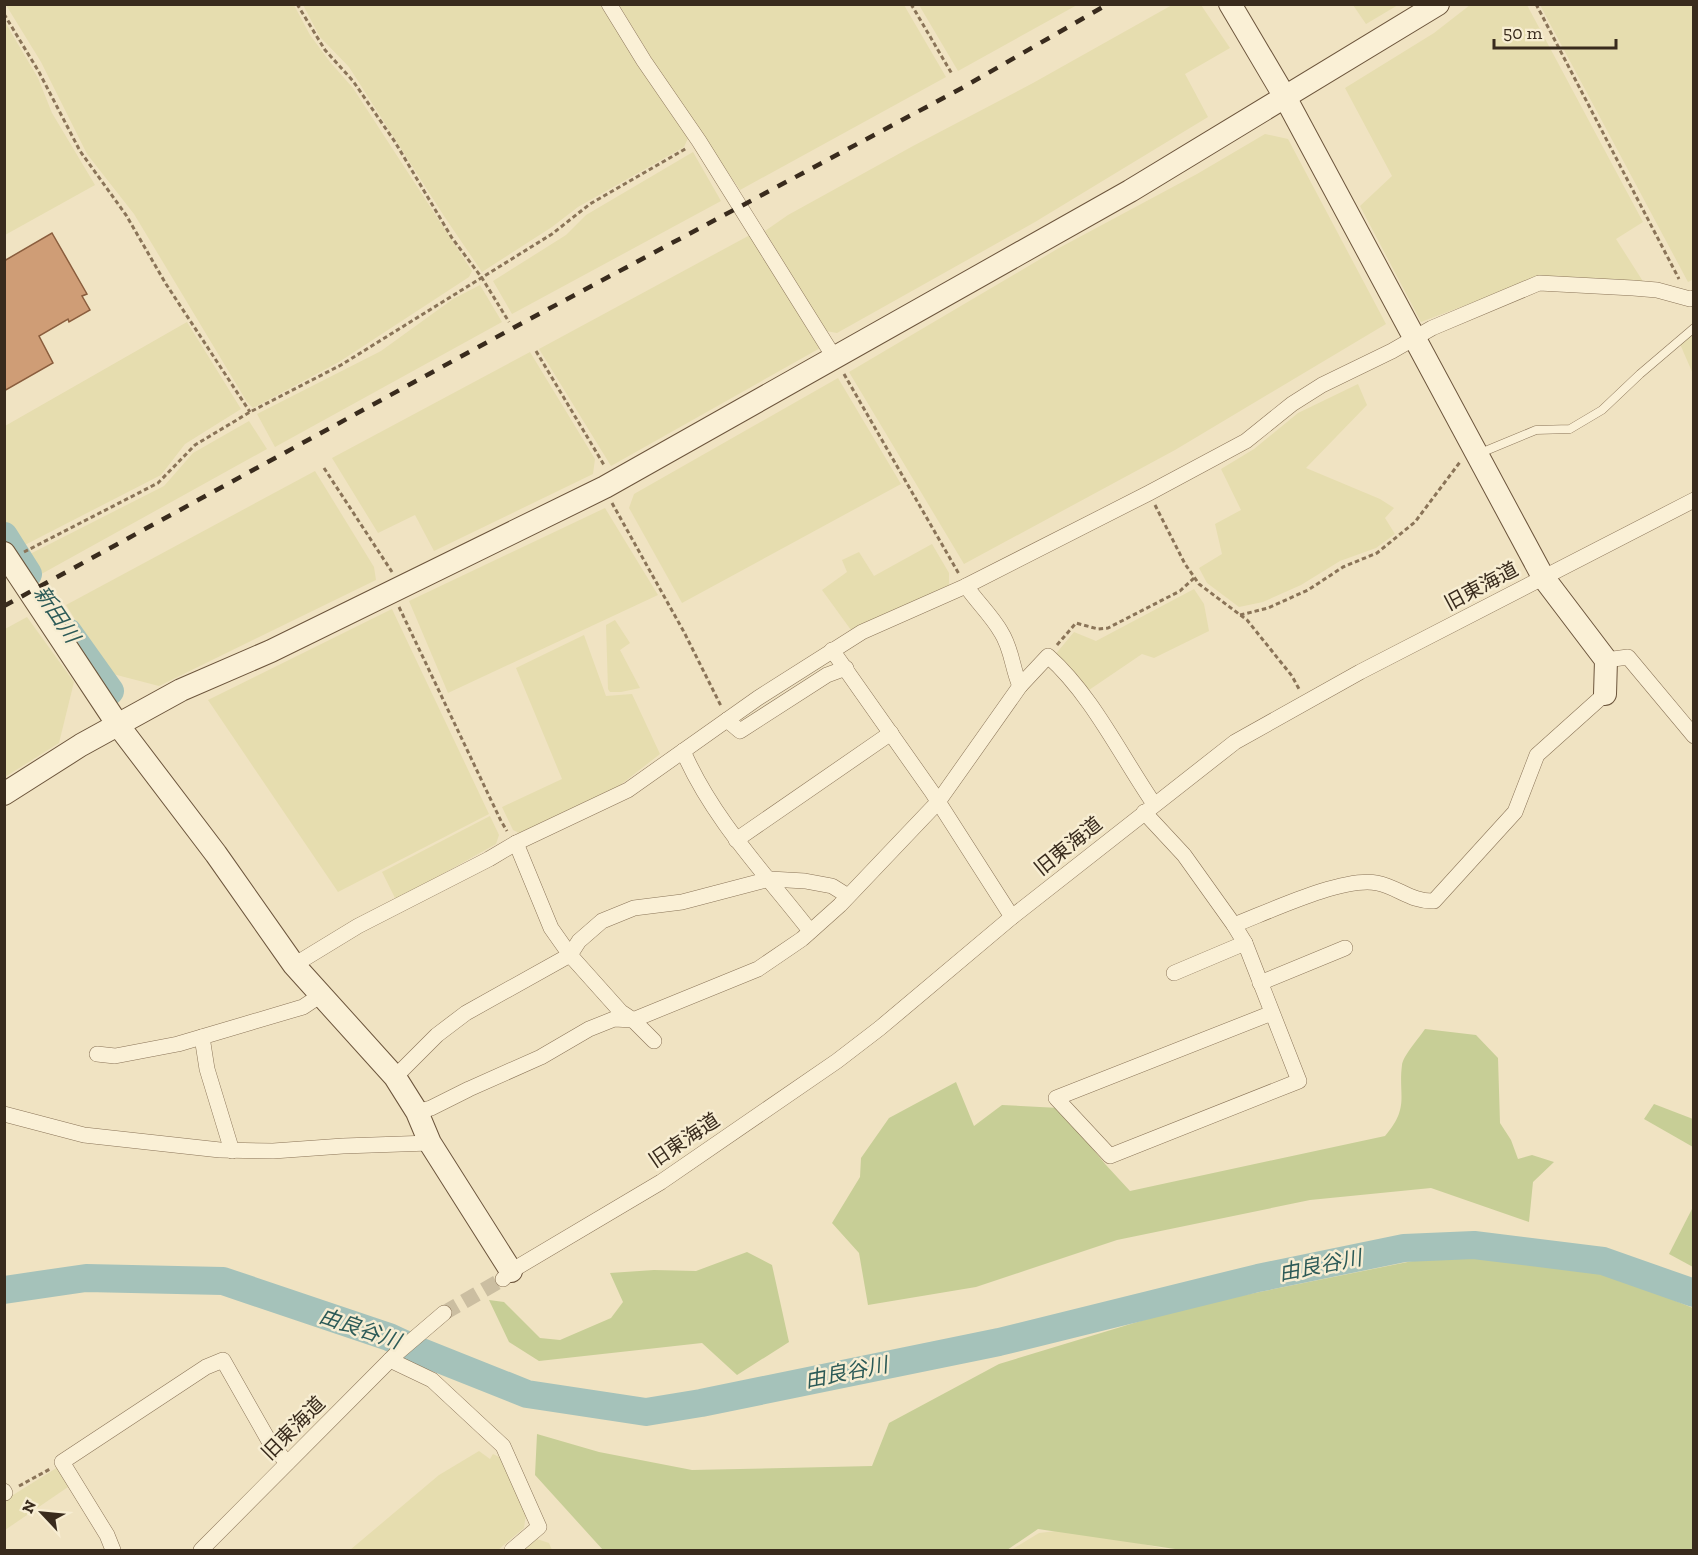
<svg xmlns="http://www.w3.org/2000/svg" width="1698" height="1555" viewBox="0 0 1698 1555" font-family="'Zilla Slab','Noto Sans JP',serif">
<rect width="100%" height="100%" fill="#f0e3c2"/>
<!-- farmland -->
<g fill="#e6ddaf">
<polygon points="6,5 294,5 310,35 330,62 353,88 472,271 469,277 339,362 253,408 247,402 134,214 87,154 41,62"/>
<polygon points="303,5 600,5 637,62 689,136 684,147 578,207 552,227 482,272 444,216 349,67 320,37"/>
<polygon points="619,5 904,5 946,77 740,190 669,87"/>
<polygon points="919,5 918,5 1077,5 958,71"/>
<polygon points="1172,5 1201,5 1230,48 1185,74 1208,117 1035,222 837,333 826,331 765,231 788,215 913,146 1033,83"/>
<polygon points="1353,5 1398,5 1366,24"/>
<polygon points="1470,5 1527,5 1643,222 1616,239 1644,283 1537,278 1421,322 1360,206 1392,176 1345,88 1434,33"/>
<polygon points="1540,5 1693,5 1694,279 1688,282"/>
<polygon points="5,22 38,78 52,113 95,185 5,235"/>
<polygon points="1265,134 1288,139 1386,324 1175,450 964,564 849,372 1059,248 1197,174"/>
<polygon points="693,152 721,201 512,314 493,281 566,235 586,215"/>
<polygon points="750,235 822,347 611,466 539,349"/>
<polygon points="480,285 502,322 275,447 257,414 381,351 453,299"/>
<polygon points="187,322 241,409 185,444 161,475 17,549 5,527 5,426"/>
<polygon points="1693,333 1693,374 1680,344"/>
<polygon points="530,352 595,459 593,474 434,551 415,515 378,533 332,458"/>
<polygon points="838,378 901,484 682,603 629,508 634,494"/>
<polygon points="1358,384 1367,405 1306,468 1380,499 1394,508 1385,518 1395,534 1376,548 1340,561 1301,585 1263,602 1239,607 1207,583 1199,568 1222,554 1215,524 1241,510 1221,469 1254,449 1298,413"/>
<polygon points="249,421 267,449 36,577 24,557 164,486 193,453"/>
<polygon points="315,471 374,567 376,580 159,686 109,673 66,605"/>
<polygon points="605,508 658,595 448,693 409,601"/>
<polygon points="932,544 949,573 949,585 851,630 822,590 847,572 842,560 859,552 874,576"/>
<polygon points="1194,589 1204,604 1209,631 1154,658 1142,654 1086,692 1054,656 1074,632 1096,641"/>
<polygon points="392,609 489,814 338,892 208,700"/>
<polygon points="27,617 74,682 59,743 5,777 5,629"/>
<polygon points="615,620 630,643 620,650 640,688 621,692 610,692 608,689 606,625"/>
<polygon points="584,635 606,696 632,694 660,754 619,786 519,833 513,830 502,807 562,779 516,668"/>
<polygon points="490,816 499,835 496,844 396,900 382,872"/>
<polygon points="479,1451 490,1459 493,1454 503,1459 526,1514 524,1528 498,1550 350,1550 439,1475"/>
<polygon points="58,1467 68,1487 5,1530 5,1500"/>
<polygon points="1074,1529 1170,1550 1011,1550 1039,1533"/>
<polygon points="537,1539 549,1543 552,1550 523,1550"/>
</g>
<!-- green -->
<g fill="#c7ce96">
<path d="M1425,1029L1476,1035L1498,1058L1500,1123L1511,1140L1518,1159L1532,1155L1554,1162L1533,1182L1529,1222L1431,1188L1310,1200L1117,1240L976,1287L868,1305L859,1253L832,1223L860,1177L861,1158L889,1118L956,1082L974,1126L1002,1105L1059,1108L1106,1165L1130,1191L1385,1136C1410,1107 1398,1096 1402,1065C1403,1056 1419,1038 1425,1029Z"/>
<polygon points="1654,1104 1693,1119 1693,1147 1644,1119"/>
<polygon points="1693,1207 1693,1267 1669,1254"/>
<polygon points="1462,1251 1605,1272 1693,1308 1693,1550 1182,1550 1038,1529 1007,1550 603,1550 535,1475 537,1434 599,1452 692,1470 872,1466 889,1423 999,1364 1190,1306"/>
<polygon points="747,1252 772,1265 789,1342 737,1375 702,1343 539,1361 509,1342 489,1300 504,1302 540,1338 560,1340 611,1318 623,1302 610,1273 654,1270 696,1271"/>
</g>
<g fill="none" stroke-linecap="round" stroke-linejoin="round">
<!-- river -->
<g stroke="#a5c2ba" stroke-width="28">
<polyline points="4,536 28,574"/>
<polyline points="68,632 110,691"/>
<polyline points="4,1290 86,1278 223,1281 389,1337 419,1351 527,1394 646,1412 701,1403 999,1342 1258,1278 1404,1248 1474,1245 1603,1261 1694,1293"/>
</g>
</g>
<!-- building -->
<polygon fill="#cf9d76" stroke="#8a5d3d" stroke-width="1.5" points="52,233 87,294 82,296 90,310 69,322 68,319 39,336 53,363 4,391 4,261"/>
<g fill="none" stroke-linecap="round" stroke-linejoin="round">
<!-- street-tunnel -->
<polyline stroke="#cbbea1" stroke-width="15" stroke-dasharray="15 8" stroke-linecap="butt" points="444,1313 503,1279"/>
<defs>
<polyline id="lane" points="1478,454 1536,430 1570,429 1602,410 1640,374 1694,328"/>
<g id="street">
<polyline points="609,4 644,61 699,141 834,357"/>
<path d="M966,586C977,602 992,616 1001,632C1012,649 1012,668 1020,686L1048,656C1092,695 1121,756 1154,804"/>
<polyline points="832,650 932,792 1012,917"/>
<polyline points="1606,660 1628,657 1694,736"/>
<polyline points="727,720 740,731 827,675 846,668"/>
<path d="M683,751C713,820 765,873 810,931"/>
<polyline points="1144,812 1184,855 1234,925 1245,943 1299,1081 1110,1156 1056,1098 1272,1013"/>
<polyline points="736,840 891,733"/>
<path d="M1234,925C1268,912 1343,876 1377,883C1398,887 1411,902 1434,901L1515,812L1537,755L1605,694"/>
<polyline points="294,965 358,926 489,859 516,843 628,790 758,698 862,632 966,586 1149,493 1246,441 1292,404 1322,385 1392,351 1432,328 1539,283 1633,288 1657,290 1690,299 1694,298"/>
<polyline points="1174,973 1245,943"/>
<polyline points="1260,983 1345,948"/>
<polyline points="202,1037 207,1069 232,1151"/>
<polyline points="654,1041 633,1020 621,1012 570,955 579,941 602,921 634,908 682,902 770,879 805,881 832,886 848,896"/>
<polyline points="97,1054 115,1056 178,1044 303,1007 321,995"/>
<polyline points="395,1077 437,1035 466,1013 570,955 551,928 516,843"/>
<polyline points="417,1112 431,1108 469,1089 541,1057 589,1029 614,1019 633,1020 758,969 802,939 840,905 938,802 1020,686"/>
<polyline points="4,1114 84,1135 220,1150 273,1151 343,1146 430,1143"/>
<polyline points="503,1279 511,1271 661,1182 837,1061 880,1028 1012,917 1235,742 1360,672 1694,500"/>
<polyline points="390,1360 432,1380 503,1446 539,1527 512,1550"/>
<polyline points="4,1491 5,1493"/>
<polyline points="113,1550 107,1535 62,1462 206,1367 223,1360 269,1441 287,1463"/>
<polyline points="201,1550 396,1354 444,1313"/>
</g>
<g id="secondary">
<polyline points="1230,4 1285,97 1543,577 1606,660 1605,694"/>
<polyline points="4,553 118,725 216,854 294,965 395,1077 417,1112 430,1143 511,1271"/>
<polyline points="4,794 81,745 181,690 271,651 605,487 1130,191 1438,4"/>
</g>
</defs>
<!-- lane casing -->
<use href="#lane" stroke="#8a7458" stroke-width="9"/>
<!-- street casing -->
<use href="#street" stroke="#8a7458" stroke-width="16"/>
<!-- secondary casing -->
<use href="#secondary" stroke="#6c553c" stroke-width="24"/>
<!-- path -->
<g stroke="#8a7458" stroke-width="3" stroke-dasharray="4.5 3" stroke-linecap="butt">
<polyline points="297,4 325,50 353,81 395,142 452,238 482,278 509,322"/>
<polyline points="911,4 952,74"/>
<polyline points="1536,4 1679,279"/>
<polyline points="4,14 39,72 80,151 126,215 166,284 250,412"/>
<polyline points="536,351 604,465"/>
<polyline points="844,374 959,574"/>
<polyline points="324,468 392,572"/>
<polyline points="612,503 684,632 721,706"/>
<polyline points="1155,505 1185,564 1199,584 1247,620 1292,676 1299,689"/>
<polyline points="24,552 158,483 195,445 250,412 341,365 552,234 590,204 687,148"/>
<polyline points="399,607 501,821 507,831"/>
<polyline points="1240,615 1268,608 1308,590 1343,567 1377,553 1415,522 1460,462"/>
<polyline points="1057,645 1076,623 1098,629 1108,628 1180,591 1194,578"/>
<polyline points="19,1486 50,1469"/>
</g>
<!-- lane -->
<use href="#lane" stroke="#faf0d6" stroke-width="8"/>
<!-- street -->
<use href="#street" stroke="#faf0d6" stroke-width="15"/>
<!-- secondary -->
<use href="#secondary" stroke="#faf0d6" stroke-width="22"/>
<!-- rail -->
<polyline stroke="#392b1d" stroke-width="4.5" stroke-dasharray="10 10" stroke-linecap="butt" points="4,606 526,321 962,88 1108,4"/>
</g>
<g text-anchor="middle" dominant-baseline="central" stroke-width="5" stroke-linejoin="round" paint-order="stroke">
<!-- street labels -->
<g font-size="20" fill="#392b1d" stroke="#f7edd2">
<text transform="translate(1481 586) rotate(-28)">旧東海道</text>
<text transform="translate(1068 846) rotate(-39)">旧東海道</text>
<text transform="translate(684 1140) rotate(-34)">旧東海道</text>
<text transform="translate(293 1428) rotate(-45)">旧東海道</text>
</g>
<!-- water labels -->
<g font-size="21" font-style="italic" fill="#2c5a57" stroke="#f7edd2">
<text transform="translate(57 614) rotate(56)">新田川</text>
<text transform="translate(1320 1265) rotate(-11)">由良谷川</text>
<text transform="translate(360 1328) rotate(19)">由良谷川</text>
<text transform="translate(846 1372) rotate(-11)">由良谷川</text>
</g>
</g>
<!-- border -->
<rect width="1698" height="1555" fill="none" stroke="#392b1d" stroke-width="12"/>
<!-- north arrow -->
<g transform="translate(42 1513) rotate(296)" stroke="#f7edd2" stroke-width="4.5" paint-order="stroke">
<path d="M0-4.5L10 22L0 15L-10 22Z" fill="#392b1d"/>
<text y="-9" font-size="16" font-weight="bold" text-anchor="middle" fill="#392b1d">N</text>
</g>
<!-- scale -->
<path d="M1494 39v9h122v-9" fill="none" stroke="#392b1d" stroke-width="3"/>
<text x="1503" y="39" font-size="18" fill="#392b1d" stroke="#f7edd2" stroke-width="4.5" paint-order="stroke">50 m</text>
</svg>
